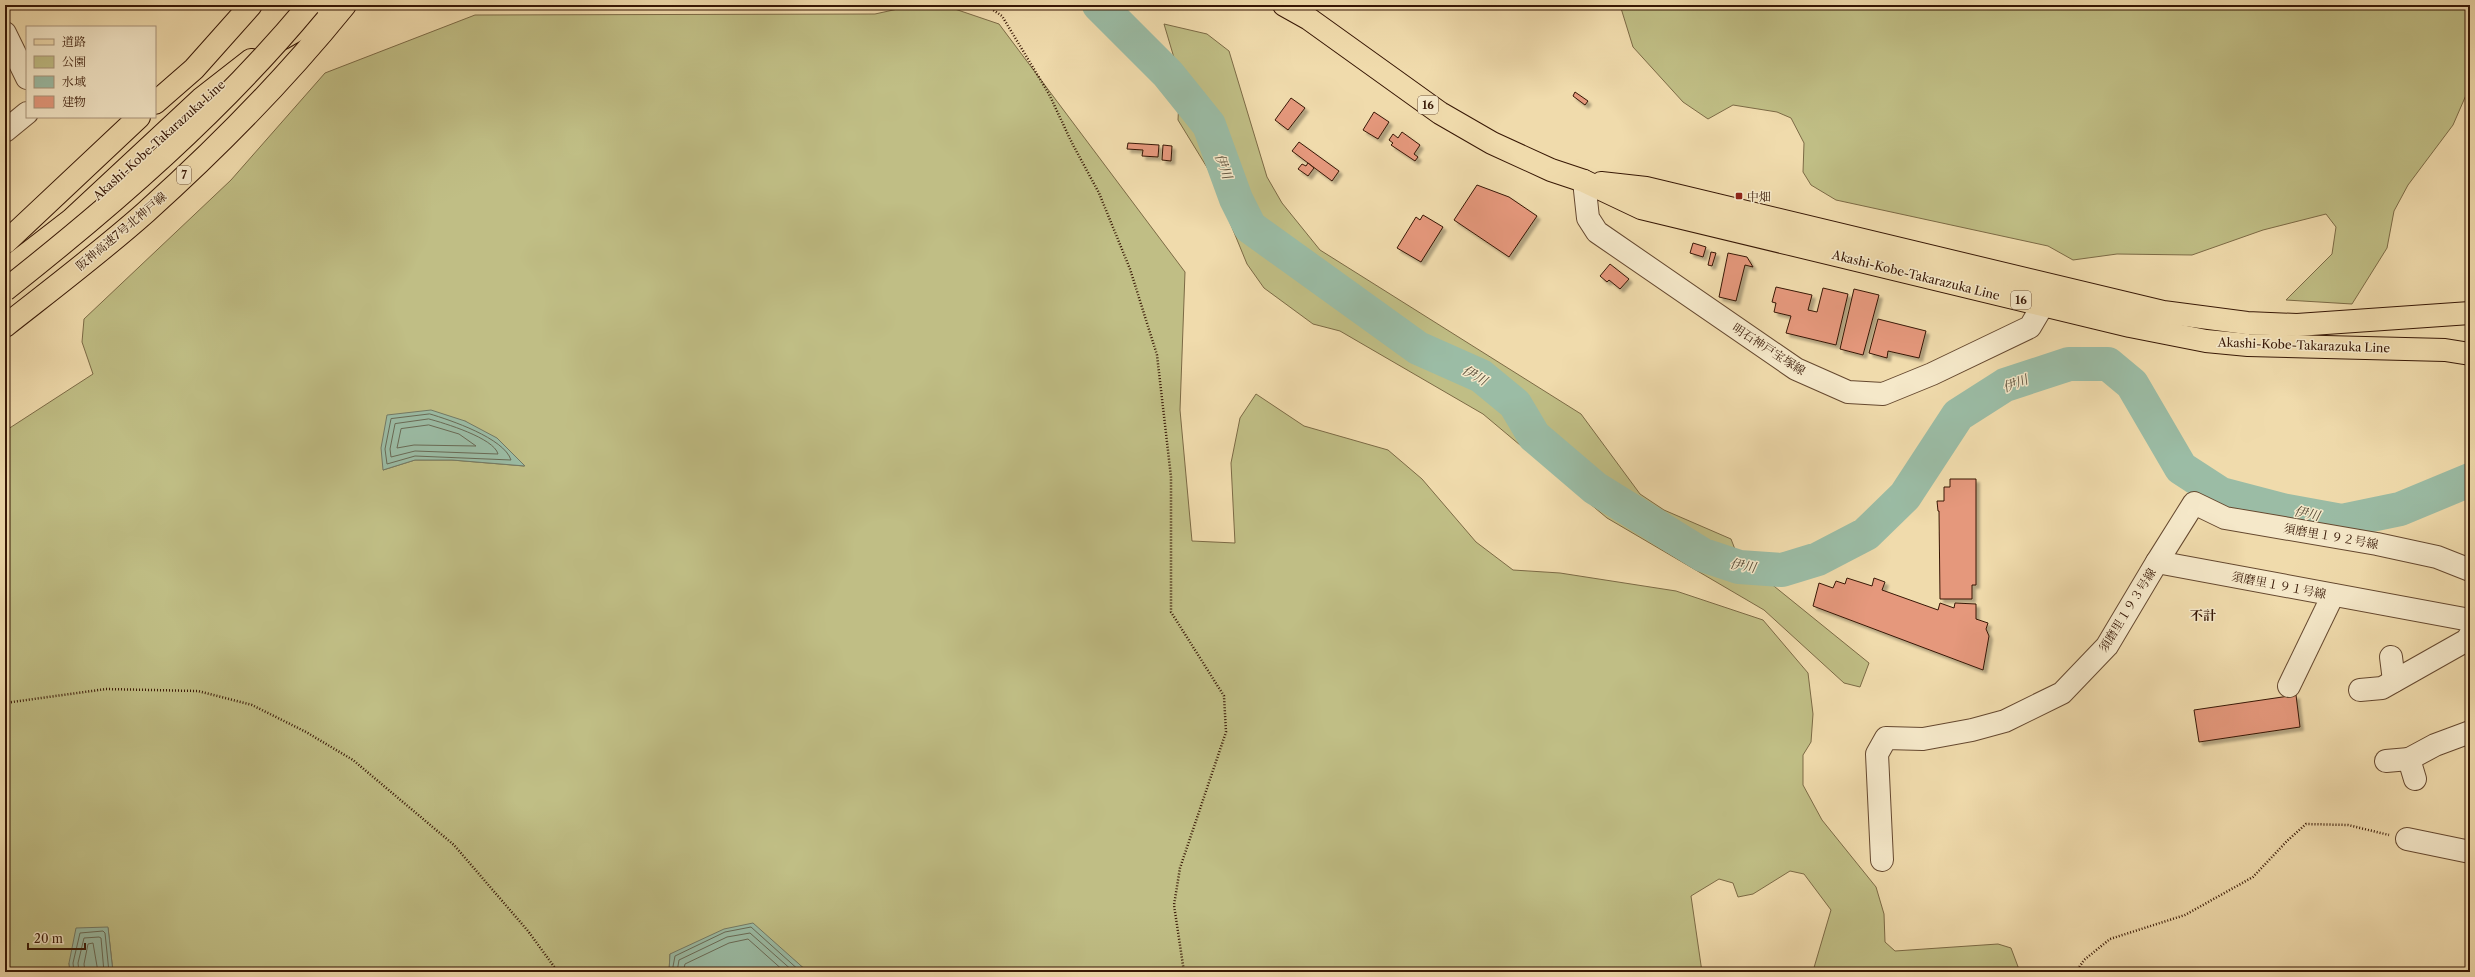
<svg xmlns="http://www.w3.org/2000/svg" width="2475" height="977" viewBox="0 0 2475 977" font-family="'Libre Caslon Text','Noto Serif JP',serif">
<defs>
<filter id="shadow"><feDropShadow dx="3.5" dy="3.5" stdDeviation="1" flood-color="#0004"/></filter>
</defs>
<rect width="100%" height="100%" fill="#f0dbac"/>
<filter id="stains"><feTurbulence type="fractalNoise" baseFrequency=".005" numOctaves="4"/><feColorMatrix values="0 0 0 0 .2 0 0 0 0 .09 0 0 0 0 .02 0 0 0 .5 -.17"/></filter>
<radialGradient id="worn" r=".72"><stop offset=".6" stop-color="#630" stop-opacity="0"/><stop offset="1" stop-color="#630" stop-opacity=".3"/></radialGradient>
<!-- green -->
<g fill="#c0be85" stroke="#7c6a45" fill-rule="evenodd">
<path d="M916,5H943L999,24L1185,272L1180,410L1192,541L1235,543L1231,463L1240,418L1256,394L1304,426L1388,450L1422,479L1476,542L1513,570L1560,573L1676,591L1763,620L1808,673L1813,714L1811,742L1803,755V785L1822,820L1876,887L1884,914L1885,942L1895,951L1998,944L2011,948L2020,972L1813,971L1831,910L1804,874L1790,871L1753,894L1738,897L1733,883L1719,879L1691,896L1702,972H808L794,960L670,954L669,972H113L108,928L69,963L70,972H5V431L93,374L82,342L84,319L231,180L325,73L475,15L875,14ZM465,421L524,466L452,460H415L383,470Z"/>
<polygon points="1620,5 2470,5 2470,86 2453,125 2408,185 2394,211 2387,248 2352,304 2286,300 2332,254 2336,227 2326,214 2263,230 2192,255 2117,254 2073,260 2048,246 1836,200 1811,185 1803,172 1804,143 1791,118 1777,112 1733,105 1708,119 1683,102 1633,47"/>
<polygon points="1164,24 1207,34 1229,51 1267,177 1282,203 1320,250 1581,414 1640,494 1664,510 1731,539 1738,557 1869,663 1860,687 1844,683 1764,610 1607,518 1483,414 1340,331 1313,324 1264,288 1247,264 1208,169 1178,120 1180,78"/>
</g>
<!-- water -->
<g fill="#9bbca5" stroke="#737a65">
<polygon points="431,410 465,421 497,438 525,466 452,460 415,460 383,470 381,448 387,415"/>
<polygon points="753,923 808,972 669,972 670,954 724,929"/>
<polygon points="108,927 113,972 70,972 69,963 76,928"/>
</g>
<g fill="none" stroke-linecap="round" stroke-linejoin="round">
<!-- shore -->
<g stroke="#696a55" stroke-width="1">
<path d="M430,414C450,420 504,438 511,460L415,456L387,464L385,449L391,419Z"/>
<path d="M429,419C444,423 494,438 498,454L415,451L391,457L390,449L395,424Z"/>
<polygon points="429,425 459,434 476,446 414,445 397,448 401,429"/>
<polyline points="74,972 73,963 80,933 103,931 105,933 109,972"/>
<polyline points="79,972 78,963 84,938 99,937 101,938 104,972"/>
<polyline points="85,972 84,964 88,944 93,943 98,972"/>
<polyline points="672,972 675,956 725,932 751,927 801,972"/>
<polyline points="677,972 679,960 727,937 750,933 794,972"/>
<polyline points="683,972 685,964 729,943 748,939 785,972"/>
</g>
<!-- river -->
<polyline stroke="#9bbca5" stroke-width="34" points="1099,5 1168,74 1209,125 1236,199 1250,227 1418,348 1481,376 1515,404 1534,436 1595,488 1703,555 1739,567 1782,570 1818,559 1866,534 1905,496 1958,415 2005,385 2069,364 2108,364 2132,384 2181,468 2221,494 2282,510 2342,521 2400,509 2470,480"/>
</g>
<!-- building -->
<g fill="#e5987c" stroke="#371705" filter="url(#shadow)">
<polygon points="1575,92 1588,101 1585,105 1573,96"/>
<polygon points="1291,98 1305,108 1288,130 1275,120"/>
<polygon points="1374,112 1389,122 1378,139 1363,130"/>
<polygon points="1402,132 1420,145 1414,154 1418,157 1415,161 1391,145 1393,143 1389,140 1393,134 1398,138"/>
<polygon points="1299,142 1339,171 1332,181 1292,151"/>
<polygon points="1128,143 1159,145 1158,157 1142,156 1143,150 1127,149"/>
<polygon points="1163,145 1172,146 1171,161 1162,160"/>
<polygon points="1308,163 1314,168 1308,176 1298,169 1302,164 1306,166"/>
<polygon points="1477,185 1509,197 1537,216 1509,257 1454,220"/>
<polygon points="1423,215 1443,227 1421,262 1397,248 1416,217 1420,220"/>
<polygon points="1693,243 1706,247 1703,257 1690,253"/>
<polygon points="1711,252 1716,253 1712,266 1708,265"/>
<polygon points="1728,253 1747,257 1753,267 1745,265 1736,301 1719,297"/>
<polygon points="1610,264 1629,279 1620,289 1609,280 1607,282 1600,276"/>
<polygon points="1776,287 1812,295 1808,310 1817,312 1823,288 1848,294 1836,345 1786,333 1791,316 1774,312 1776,303 1772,302"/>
<polygon points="1854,289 1879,295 1863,355 1840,349"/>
<polygon points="1878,319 1926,331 1919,358 1888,351 1887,358 1869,353"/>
<polygon points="1950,479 1976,479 1976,585 1972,585 1972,599 1940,599 1939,511 1938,511 1937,501 1944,501 1944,487 1950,487"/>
<polygon points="1847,578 1872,586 1874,578 1885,582 1882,590 1938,610 1940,603 1954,608 1955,603 1976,604 1976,619 1988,623 1986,629 1989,636 1983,670 1813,606 1819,583 1833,588 1836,581 1845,584"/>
<polygon points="2296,695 2300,727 2199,742 2194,710"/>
</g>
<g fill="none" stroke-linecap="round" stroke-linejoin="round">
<defs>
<g id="minor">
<polyline points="5,33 27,78"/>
<polyline points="5,131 27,113"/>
<polyline points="1584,181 1588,218 1597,232 1796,369 1848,392 1883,394 1932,374 2030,327 2043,305 2049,287"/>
<polyline points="2470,570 2437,557 2377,544 2225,518 2194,503 2157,562 2470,620"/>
<polyline points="2391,657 2394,681"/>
<polyline points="2289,686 2333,595"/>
<polyline points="2360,690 2382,688 2467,640 2470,635"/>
<polyline points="2386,761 2409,759"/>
<polyline points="2415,779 2409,759 2435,745 2470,732"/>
<polyline points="2407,839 2470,852"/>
<polyline points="1882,860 1877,754 1886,738 1923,739 1972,730 2005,721 2062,693 2107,646 2157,562"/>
</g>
<g id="major">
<polyline points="1284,5 1309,19 1440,113 1492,143 1551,170 1584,181 1641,208 2130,326 2206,341 2248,345 2445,350 2470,354"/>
<polyline points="283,38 340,5"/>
<polyline points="1601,183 1646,188 2163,312 2247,323 2297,325 2470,313"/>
<polyline points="5,271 71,220 201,99 251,60"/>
</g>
<g id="highway">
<polyline points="155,103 194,69 251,5"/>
<polyline points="5,243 139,117"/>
<path d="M5,326C52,289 101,252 146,212C216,149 286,78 345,5"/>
</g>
</defs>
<!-- minor casing -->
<use href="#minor" stroke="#65482f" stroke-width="24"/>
<!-- major casing -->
<use href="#major" stroke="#371705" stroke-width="24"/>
<!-- highway casing -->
<use href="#highway" stroke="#371705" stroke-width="24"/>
<!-- path -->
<g stroke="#371705" stroke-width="2.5" stroke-dasharray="1 2" stroke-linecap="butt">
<polyline points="986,5 1002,16 1049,94 1072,143 1099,193 1130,269 1157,355 1171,477 1171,612 1224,696 1226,732 1180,868 1174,905 1184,972"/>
<polyline points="5,703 106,689 198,691 252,705 306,732 353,760 454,845 528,931 558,972"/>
<polyline points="2076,972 2084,960 2110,939 2185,915 2253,877 2287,841 2306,824 2348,825 2389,835"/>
</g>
<!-- minor -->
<use href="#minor" stroke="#f5e8c9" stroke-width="22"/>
<!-- major -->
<use href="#major" stroke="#f0dbac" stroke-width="22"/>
<!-- highway -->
<use href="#highway" stroke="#f0dbac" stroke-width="22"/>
<defs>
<path id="highway-bridge" d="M5,290C114,204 220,112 309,5"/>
</defs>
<!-- highway-bridge casing -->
<use href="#highway-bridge" stroke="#371705" stroke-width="24" stroke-linecap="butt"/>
<!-- highway-bridge -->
<use href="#highway-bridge" stroke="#f0dbac" stroke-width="22"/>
</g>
<!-- markers -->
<rect fill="#8f2418" stroke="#f5e8c9" stroke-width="1.5" x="1735" y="192" width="8" height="8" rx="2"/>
<g text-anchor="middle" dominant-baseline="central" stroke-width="3" stroke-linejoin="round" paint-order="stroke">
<!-- shield labels -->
<g fill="#f5e8c9" stroke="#705640" stroke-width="1">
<rect x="1418" y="96" width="20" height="18" rx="3"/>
<rect x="177" y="166" width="14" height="18" rx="3"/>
<rect x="2011" y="291" width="20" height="18" rx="3"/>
</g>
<g font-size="11" font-weight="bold" fill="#371705">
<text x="1428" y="105">16</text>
<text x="184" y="175">7</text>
<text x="2021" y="300">16</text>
</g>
<!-- street labels -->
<g font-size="12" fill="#371705" stroke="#f5e8c9">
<text transform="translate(159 140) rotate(-42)">Akashi-Kobe-Takarazuka Line</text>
<text transform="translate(121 231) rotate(-40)">阪神高速7号北神戸線</text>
<text transform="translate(1916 275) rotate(14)">Akashi-Kobe-Takarazuka Line</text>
<text transform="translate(2304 345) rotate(2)">Akashi-Kobe-Takarazuka Line</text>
<text transform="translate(1769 349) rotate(33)">明石神戸宝塚線</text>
<text transform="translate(2331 536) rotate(10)">須磨里１９２号線</text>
<text transform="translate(2279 585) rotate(11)">須磨里１９１号線</text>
<text transform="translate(2127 610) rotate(-58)">須磨里１９３号線</text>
</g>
<!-- poi labels -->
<g font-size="12" fill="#371705" stroke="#f5e8c9" text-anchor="start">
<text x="1747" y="196">中畑</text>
</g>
<!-- water labels -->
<g font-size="13" font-style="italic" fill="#554935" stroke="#f5e8c9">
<text transform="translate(1224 166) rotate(70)">伊川</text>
<text transform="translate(1475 375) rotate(30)">伊川</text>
<text transform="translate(2015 383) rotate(-21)">伊川</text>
<text transform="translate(2307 513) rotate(13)">伊川</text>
<text transform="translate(1743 565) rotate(10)">伊川</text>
</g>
<!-- neighbourhood labels -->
<g font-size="13" font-weight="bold" fill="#371705" stroke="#f5e8c9">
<text x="2203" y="615">不計</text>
</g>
</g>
<!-- margin -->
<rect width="2475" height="977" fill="none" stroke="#f0dbac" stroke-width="20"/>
<rect x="6" y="6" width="2463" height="965" fill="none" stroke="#371705" stroke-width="2"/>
<rect x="10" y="10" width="2455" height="957" fill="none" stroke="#371705"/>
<!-- legend -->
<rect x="26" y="26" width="130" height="92" fill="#f5e8c9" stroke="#a9947b"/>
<rect x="34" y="39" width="20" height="6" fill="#f0dbac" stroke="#a9947b"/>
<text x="62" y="46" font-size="12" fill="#371705">道路</text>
<rect x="34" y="56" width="20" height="12" fill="#c0be85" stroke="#a9947b"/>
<text x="62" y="66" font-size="12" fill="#371705">公園</text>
<rect x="34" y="76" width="20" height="12" fill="#9bbca5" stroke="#a9947b"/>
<text x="62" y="86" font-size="12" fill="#371705">水域</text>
<rect x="34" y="96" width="20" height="12" fill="#e5987c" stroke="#a9947b"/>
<text x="62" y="106" font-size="12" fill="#371705">建物</text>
<!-- scale -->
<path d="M28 943v6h57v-6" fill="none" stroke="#371705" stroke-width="2"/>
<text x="34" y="943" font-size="12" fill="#371705" stroke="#f5e8c9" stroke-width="3" paint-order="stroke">20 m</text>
<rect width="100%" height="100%" filter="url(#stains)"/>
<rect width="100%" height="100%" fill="url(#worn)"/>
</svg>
